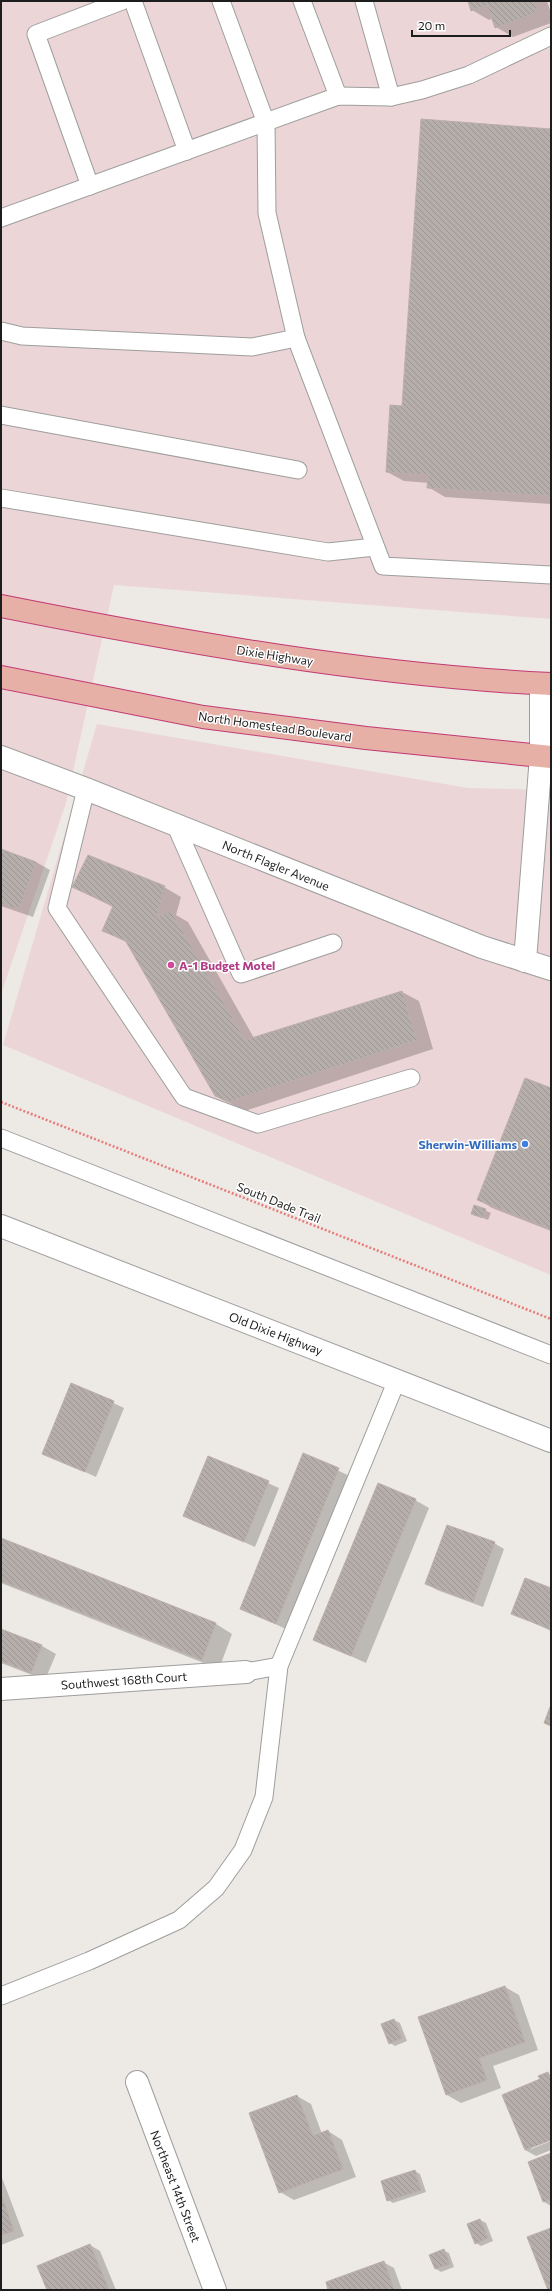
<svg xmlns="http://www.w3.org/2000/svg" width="552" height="2291" viewBox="0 0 552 2291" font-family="Commissioner,sans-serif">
<defs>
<pattern id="building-back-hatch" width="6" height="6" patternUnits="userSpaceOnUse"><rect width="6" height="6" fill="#b6aeaa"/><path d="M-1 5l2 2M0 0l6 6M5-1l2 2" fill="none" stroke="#9c9592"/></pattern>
</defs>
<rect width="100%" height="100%" fill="#ede9e4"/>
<!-- commercial -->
<g fill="#ecd5d6">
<polygon points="1,1 551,1 551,619 114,585 66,803 1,994"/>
<polygon points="97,724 468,788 551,790 551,1275 3,1045"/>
</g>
<!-- shadow -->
<g fill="#0003">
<polygon points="469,1 547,1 551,13 551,23 513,37 496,27 493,18 489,20 472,10"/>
<polygon points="551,130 551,504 445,497 428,487 429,483 404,481 387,472 403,407"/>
<polygon points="1,850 36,862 50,870 33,917 1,906"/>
<polygon points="73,887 164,887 181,897 176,915 188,922 254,1038 402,992 419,1001 433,1049 245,1111 216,1096 128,943 103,931 113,907"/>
<polygon points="551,1089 551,1231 492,1208 479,1200"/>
<polygon points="475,1206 491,1213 488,1220 478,1216"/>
<polygon points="72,1384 124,1408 96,1477 44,1453"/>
<polygon points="304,1455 352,1477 290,1631 241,1608"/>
<polygon points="208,1457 279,1488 255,1547 184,1515"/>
<polygon points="415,1500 429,1508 366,1663 315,1640"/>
<polygon points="1,1539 216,1624 232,1634 219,1669 1,1583"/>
<polygon points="494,1543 504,1549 483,1607 437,1590 427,1584"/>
<polygon points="526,1579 551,1589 551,1631 512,1613"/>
<polygon points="1,1630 42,1646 56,1654 45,1680 1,1663"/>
<polygon points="505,1987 519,1995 538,2050 493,2066 501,2088 461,2103 447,2095 420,2017"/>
<polygon points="394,2020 400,2023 407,2041 395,2046 390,2043"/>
<polygon points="548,2073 551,2075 551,2139 531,2147 531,2149 551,2141 551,2150 536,2156 525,2150 542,2080"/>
<polygon points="297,2096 311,2104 322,2134 328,2131 342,2140 356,2177 294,2200 280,2192"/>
<polygon points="551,2154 551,2206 544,2202"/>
<polygon points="415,2171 420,2174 426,2192 393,2203 388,2200"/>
<polygon points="1,2175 24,2236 1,2245"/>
<polygon points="480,2220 486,2223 493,2241 481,2246 476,2243"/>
<polygon points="90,2245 100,2251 116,2290 48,2290"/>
<polygon points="443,2250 449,2253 454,2267 441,2272 436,2269"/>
<polygon points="383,2262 394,2268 402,2290 329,2290"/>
</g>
<!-- building -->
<g fill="url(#building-back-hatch)" stroke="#bcafa8">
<polygon points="468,1 534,1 538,12 495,28 487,5 471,11"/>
<polygon points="421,119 551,129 551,496 427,488 428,475 386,472 390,405 402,406"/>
<polygon points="1,849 36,862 19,910 1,903"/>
<polygon points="88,855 165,886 156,918 171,911 245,1040 402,991 417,1040 228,1102 215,1096 125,940 102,931 113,906 72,887"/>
<polygon points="525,1078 551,1088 551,1229 477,1200"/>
<polygon points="474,1205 486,1209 483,1218 471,1214"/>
<polygon points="71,1383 114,1401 85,1472 42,1454"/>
<polygon points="303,1453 339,1468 276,1624 240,1609"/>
<polygon points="208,1456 269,1481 244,1542 183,1516"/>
<polygon points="378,1483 416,1499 351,1656 313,1640"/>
<polygon points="447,1525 495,1542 473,1602 425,1584"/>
<polygon points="1,1538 216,1623 202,1660 1,1581"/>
<polygon points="525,1578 551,1588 550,1629 511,1614"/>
<polygon points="1,1629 42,1645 31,1673 1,1661"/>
<polygon points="550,1707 551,1707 551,1726 544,1723"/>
<polygon points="505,1986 525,2042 479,2058 487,2080 446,2095 418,2017"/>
<polygon points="394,2019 402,2038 389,2044 381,2024"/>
<polygon points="548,2072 551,2081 551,2140 525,2150 502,2095 540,2079 538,2076"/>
<polygon points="297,2095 313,2136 328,2130 343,2169 279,2193 249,2113"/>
<polygon points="551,2153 551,2199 543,2202 528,2162"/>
<polygon points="415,2170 421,2190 387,2201 381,2181"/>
<polygon points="1,2194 14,2231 1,2235"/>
<polygon points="480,2219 488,2238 475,2244 467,2224"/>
<polygon points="551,2228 551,2290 548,2290 527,2237"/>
<polygon points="90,2244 109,2290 47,2290 37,2266"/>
<polygon points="444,2249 450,2264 435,2269 429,2255"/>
<polygon points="384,2261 394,2290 328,2290 326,2282"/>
</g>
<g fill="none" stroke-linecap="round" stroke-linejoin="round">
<defs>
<g id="service">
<polyline points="133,1 187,151"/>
<polyline points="221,1 266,123 267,213 296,338 383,566 551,575"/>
<polyline points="302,1 338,96"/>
<polyline points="364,1 391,97"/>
<polyline points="90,186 36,34 122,1"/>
<polyline points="1,218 338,96 391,97 422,90 469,75 551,36"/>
<polyline points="1,331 22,336 252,347 296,338"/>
<polyline points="1,415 298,470"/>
<polyline points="1,498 328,552 375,547"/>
<polyline points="86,789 57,908 184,1097 258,1124 411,1078"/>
<polyline points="175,824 241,974 333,943"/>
<polyline points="1,1138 551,1355"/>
<polyline points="246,1672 279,1666"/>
<polyline points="1,1996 89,1961 179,1920 216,1888 243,1850 264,1797 279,1666 397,1380"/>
</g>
<g id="minor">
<polyline points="1,1689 246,1672"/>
<polyline points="137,2082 215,2290"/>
</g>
<g id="tertiary">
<polyline points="1,757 86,789 482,947 551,969"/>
<polyline points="525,961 541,756 541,684"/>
<polyline points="1,1226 551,1441"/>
</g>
<g id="trunk">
<path d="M1,606C182,642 366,675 551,684"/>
<polyline points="1,677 203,717 366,738 551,757"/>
</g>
</defs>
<!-- service casing -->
<use href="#service" stroke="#9e9e9e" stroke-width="19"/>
<!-- minor casing -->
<use href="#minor" stroke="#9e9e9e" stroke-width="24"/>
<!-- tertiary casing -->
<use href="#tertiary" stroke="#9e9e9e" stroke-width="24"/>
<!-- trunk casing -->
<use href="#trunk" stroke="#c23a74" stroke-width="24"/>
<!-- path -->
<polyline stroke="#e87c7a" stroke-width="2.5" stroke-dasharray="2 2" stroke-linecap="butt" points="1,1102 551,1319"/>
<!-- service -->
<use href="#service" stroke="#fff" stroke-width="17"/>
<!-- minor -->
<use href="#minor" stroke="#fff" stroke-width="22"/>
<!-- tertiary -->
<use href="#tertiary" stroke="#fff" stroke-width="22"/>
<!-- trunk -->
<use href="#trunk" stroke="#e6b0a7" stroke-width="22"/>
</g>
<!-- markers -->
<circle fill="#d1479c" stroke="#fff" stroke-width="1.5" cx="171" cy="965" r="4"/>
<circle fill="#3f7fe0" stroke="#fff" stroke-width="1.5" cx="525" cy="1144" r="4"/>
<g text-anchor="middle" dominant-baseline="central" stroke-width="3" stroke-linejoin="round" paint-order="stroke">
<!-- street labels -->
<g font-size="12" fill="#1d1d1d" stroke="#fff">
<text transform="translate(275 655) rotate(9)">Dixie Highway</text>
<text transform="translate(275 726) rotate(8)">North Homestead Boulevard</text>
<text transform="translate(276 865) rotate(22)">North Flagler Avenue</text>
<text transform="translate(279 1202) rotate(22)">South Dade Trail</text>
<text transform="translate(276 1333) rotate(21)">Old Dixie Highway</text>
<text transform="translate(124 1680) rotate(-4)">Southwest 168th Court</text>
<text transform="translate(176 2186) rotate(69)">Northeast 14th Street</text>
</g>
<!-- hotel labels -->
<g font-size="12" font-weight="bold" fill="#b23c85" stroke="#fff" text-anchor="start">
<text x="179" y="965">A-1 Budget Motel</text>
</g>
<!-- shop labels -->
<g font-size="12" font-weight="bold" fill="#366cbe" stroke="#fff" text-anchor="end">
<text x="517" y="1144">Sherwin-Williams</text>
</g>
</g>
<!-- border -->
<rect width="552" height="2291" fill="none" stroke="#1d1d1d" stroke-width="4"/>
<!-- scale -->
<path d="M412 30v6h98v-6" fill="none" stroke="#1d1d1d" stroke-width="2"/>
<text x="418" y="30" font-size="12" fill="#1d1d1d" stroke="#ffffff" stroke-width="3" paint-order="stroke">20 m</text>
</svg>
